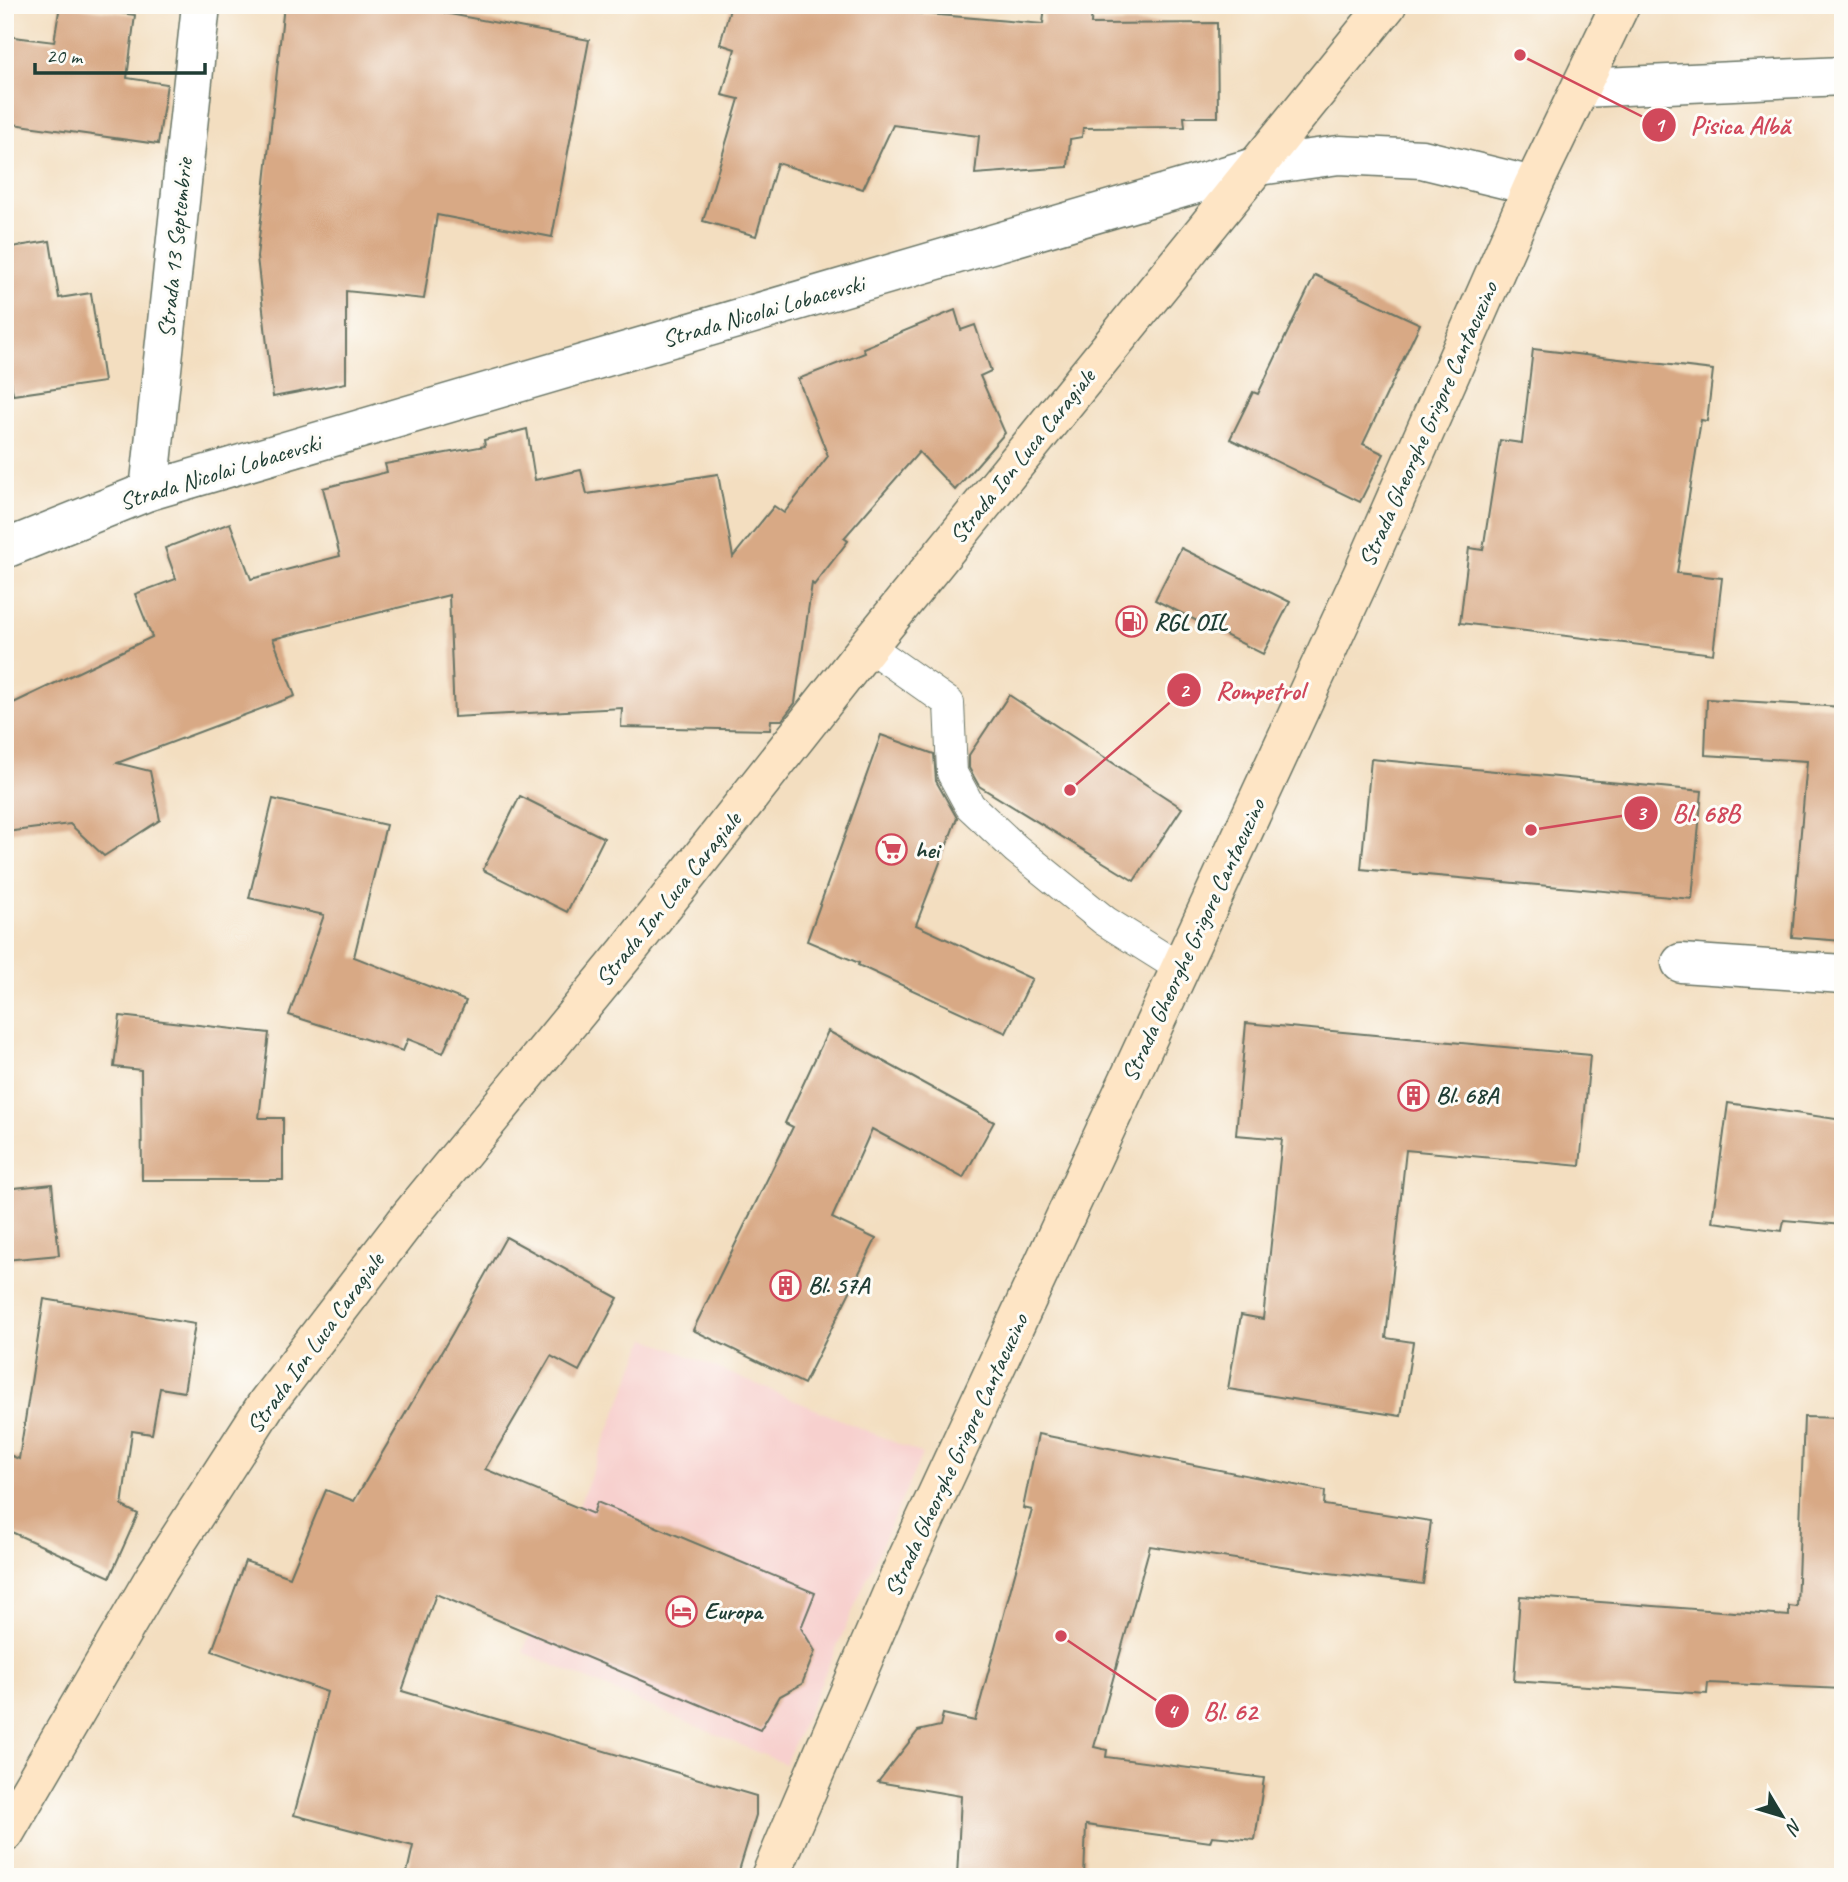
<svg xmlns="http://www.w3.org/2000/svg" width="1848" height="1882" viewBox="0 0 1848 1882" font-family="Caveat,sans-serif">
<rect width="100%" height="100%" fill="#fdfcf7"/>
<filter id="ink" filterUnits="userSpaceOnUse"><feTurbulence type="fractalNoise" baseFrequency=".0143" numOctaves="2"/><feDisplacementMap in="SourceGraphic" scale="14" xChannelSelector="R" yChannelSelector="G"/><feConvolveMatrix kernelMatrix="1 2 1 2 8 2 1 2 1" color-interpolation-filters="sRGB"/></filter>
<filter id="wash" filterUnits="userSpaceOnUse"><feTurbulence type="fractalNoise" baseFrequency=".00686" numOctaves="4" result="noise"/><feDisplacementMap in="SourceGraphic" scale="28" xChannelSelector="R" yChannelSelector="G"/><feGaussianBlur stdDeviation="1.57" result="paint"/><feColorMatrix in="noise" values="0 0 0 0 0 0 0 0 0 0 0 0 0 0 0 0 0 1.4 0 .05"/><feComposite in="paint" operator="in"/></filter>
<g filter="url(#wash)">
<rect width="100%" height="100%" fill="#f3dec0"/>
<!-- built -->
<polygon fill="#f7d0ce" points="646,1338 922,1454 785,1764 523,1652 583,1495"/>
<g id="blocks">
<!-- building -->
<g fill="#d8a985">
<polygon points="60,5 135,15 127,78 167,84 158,144 5,123 5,36 54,42"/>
<polygon points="284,5 445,5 444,13 589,40 552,237 437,215 424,299 346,291 346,383 273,397 257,257"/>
<polygon points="731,5 920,5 917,13 1043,24 1045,5 1092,5 1091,24 1217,23 1218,117 1184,117 1185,127 1083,128 1082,137 1070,139 1068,167 975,174 979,136 893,125 863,189 777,163 756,236 703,221 739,99 722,95 735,49 720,44"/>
<polygon points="50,241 59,298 91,293 104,382 13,395 5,338 5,248"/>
<polygon points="1315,275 1420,324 1363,444 1384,454 1360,502 1230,439 1253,392 1258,394"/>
<polygon points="955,310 961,330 975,325 991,371 980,376 1005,433 955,490 919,452 844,538 848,541 814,585 812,583 795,703 782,720 771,720 770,730 621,727 622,708 454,717 449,595 273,639 295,696 117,763 150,771 160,820 104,856 70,824 5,832 5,707 152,637 135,594 176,579 165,548 230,523 251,579 340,556 323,488 387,472 385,464 485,446 484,440 527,429 535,480 581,470 587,494 718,474 733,557 774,506 784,513 828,456 798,379 865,353 863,348"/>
<polygon points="1533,349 1713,370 1707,421 1701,420 1677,573 1722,578 1713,654 1460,623 1469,548 1483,550 1500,440 1522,443"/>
<polygon points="1181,548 1290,602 1263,654 1155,600"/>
<polygon points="1009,695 1182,808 1134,881 979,786 969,768 969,755"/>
<polygon points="1707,699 1843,707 1843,941 1792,937 1807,761 1705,755"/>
<polygon points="881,735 934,754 936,781 957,818 916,925 1032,979 1006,1033 858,965 859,963 807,941"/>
<polygon points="1371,759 1702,791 1692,899 1361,869"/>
<polygon points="520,796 604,838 567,912 483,870"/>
<polygon points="273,799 386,825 354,957 466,1001 443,1053 408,1039 403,1051 289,1015 324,915 249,898"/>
<polygon points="120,1016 269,1033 259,1118 283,1118 283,1180 142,1180 141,1070 114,1067"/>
<polygon points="1246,1023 1590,1055 1580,1166 1406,1150 1386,1338 1413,1342 1401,1416 1228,1389 1241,1315 1263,1319 1282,1139 1236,1135"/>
<polygon points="828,1031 994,1122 963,1178 872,1129 832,1218 876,1239 804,1384 693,1330 793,1127 785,1123"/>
<polygon points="1728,1103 1843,1120 1843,1225 1784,1220 1782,1231 1712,1222"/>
<polygon points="52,1184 59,1255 5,1260 5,1189"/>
<polygon points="506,1237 618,1298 579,1371 551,1356 485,1469 593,1514 597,1502 815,1593 801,1628 815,1651 802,1684 780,1696 760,1730 436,1594 402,1691 756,1796 756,1815 737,1877 406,1877 413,1846 294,1815 327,1692 212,1651 245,1561 290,1577 326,1490 354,1501 452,1334"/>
<polygon points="44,1299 195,1324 184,1392 160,1388 152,1434 132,1431 122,1506 138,1514 110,1577 5,1529 5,1453 19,1459"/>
<polygon points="1804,1417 1843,1418 1843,1689 1708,1683 1707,1694 1514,1681 1520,1596 1789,1616 1789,1606 1797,1607"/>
<polygon points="1038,1434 1325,1491 1324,1505 1431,1521 1423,1584 1321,1572 1150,1546 1094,1747 1107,1750 1106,1757 1264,1778 1255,1840 1212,1836 1210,1842 1086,1825 1084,1877 957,1877 961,1796 878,1782 918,1731 940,1726 943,1714 975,1721 1032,1510 1023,1508"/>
</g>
</g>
</g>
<g filter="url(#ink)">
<use href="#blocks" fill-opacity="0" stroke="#697565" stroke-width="2"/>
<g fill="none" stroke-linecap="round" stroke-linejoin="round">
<defs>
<polyline id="service" points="868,646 949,703 952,773 970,806 1016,849 1105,921 1180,968"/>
<g id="minor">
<polyline points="149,491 201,5"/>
<polyline points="5,549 149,491 1258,166 1339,155 1422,159 1533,186"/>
<polyline points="1681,963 1843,974"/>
</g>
<polyline id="tertiary" points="1581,88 1843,76"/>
<g id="secondary">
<polyline points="5,1833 155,1576 267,1403 410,1216 626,953 868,646 1387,5"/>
<polyline points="770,1877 901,1572 1362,575 1533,186 1620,5"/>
</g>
</defs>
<!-- service casing -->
<use href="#service" stroke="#697565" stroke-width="32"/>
<!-- minor casing -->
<use href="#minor" stroke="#697565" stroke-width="41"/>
<!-- tertiary casing -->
<use href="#tertiary" stroke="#697565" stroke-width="41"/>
<!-- secondary casing -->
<use href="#secondary" stroke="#697565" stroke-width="41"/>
<!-- service -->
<use href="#service" stroke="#fff" stroke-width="30"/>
<!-- minor -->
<use href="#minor" stroke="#fff" stroke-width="38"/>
<!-- tertiary -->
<use href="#tertiary" stroke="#fff" stroke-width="38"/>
<!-- secondary -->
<use href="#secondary" stroke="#fee5c5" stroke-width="38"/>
</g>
</g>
<!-- icons -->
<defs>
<symbol id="fuel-ring" viewBox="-11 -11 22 22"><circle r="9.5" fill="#fdfcf7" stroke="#d1495b" stroke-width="1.5"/><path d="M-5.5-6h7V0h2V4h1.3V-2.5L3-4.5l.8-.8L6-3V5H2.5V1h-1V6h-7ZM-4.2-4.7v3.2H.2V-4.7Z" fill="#d1495b"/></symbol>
<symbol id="supermarket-ring" viewBox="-11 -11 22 22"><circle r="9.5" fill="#fdfcf7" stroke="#d1495b" stroke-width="1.5"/><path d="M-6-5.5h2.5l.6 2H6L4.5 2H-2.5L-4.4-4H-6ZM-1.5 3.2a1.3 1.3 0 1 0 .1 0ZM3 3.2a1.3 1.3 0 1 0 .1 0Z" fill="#d1495b"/></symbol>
<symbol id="building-ring" viewBox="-11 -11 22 22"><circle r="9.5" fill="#fdfcf7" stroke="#d1495b" stroke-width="1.5"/><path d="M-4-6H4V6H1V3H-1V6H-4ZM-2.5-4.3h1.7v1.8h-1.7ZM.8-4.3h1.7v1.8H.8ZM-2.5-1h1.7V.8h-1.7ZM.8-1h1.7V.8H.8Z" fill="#d1495b"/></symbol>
<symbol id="hotel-ring" viewBox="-11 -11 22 22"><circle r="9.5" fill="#fdfcf7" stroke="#d1495b" stroke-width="1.5"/><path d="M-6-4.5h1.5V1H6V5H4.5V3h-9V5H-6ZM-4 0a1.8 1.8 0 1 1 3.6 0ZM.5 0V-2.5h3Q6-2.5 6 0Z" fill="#d1495b"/></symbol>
</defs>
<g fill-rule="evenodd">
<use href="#fuel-ring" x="1114" y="604" width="35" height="35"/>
<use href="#supermarket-ring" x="874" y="832" width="35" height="35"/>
<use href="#building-ring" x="1396" y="1078" width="35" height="35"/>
<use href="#building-ring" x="768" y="1268" width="35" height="35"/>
<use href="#hotel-ring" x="664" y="1594" width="35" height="35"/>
</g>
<g text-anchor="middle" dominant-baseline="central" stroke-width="6" stroke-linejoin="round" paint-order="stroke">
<!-- street labels -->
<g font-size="24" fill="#1f3d34" stroke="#fdfcf7">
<text transform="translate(175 248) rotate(-84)">Strada 13 Septembrie</text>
<text transform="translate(763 311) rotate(-16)">Strada Nicolai Lobacevski</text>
<text transform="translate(1428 424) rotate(-66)">Strada Gheorghe Grigore Cantacuzino</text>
<text transform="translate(1022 456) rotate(-51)">Strada Ion Luca Caragiale</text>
<text transform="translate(220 472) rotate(-17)">Strada Nicolai Lobacevski</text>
<text transform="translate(668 899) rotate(-51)">Strada Ion Luca Caragiale</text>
<text transform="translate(1193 940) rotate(-65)">Strada Gheorghe Grigore Cantacuzino</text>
<text transform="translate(315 1343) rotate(-54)">Strada Ion Luca Caragiale</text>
<text transform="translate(956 1455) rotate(-65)">Strada Gheorghe Grigore Cantacuzino</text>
</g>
<!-- poi labels -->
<g font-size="24" font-weight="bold" fill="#1f3d34" stroke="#fdfcf7" text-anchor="start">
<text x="1154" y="622">RGL OIL</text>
<text x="915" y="850">hei</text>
<text x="1436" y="1095">Bl. 68A</text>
<text x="808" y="1285">Bl. 57A</text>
<text x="704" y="1611">Europa</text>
</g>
</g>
<!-- callouts -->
<path fill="none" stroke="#d1495b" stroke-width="2.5" d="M1520 55L1659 125M1070 790L1184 690M1531 830L1641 813M1061 1636L1172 1711"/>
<g fill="#d1495b" stroke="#fdfcf7" stroke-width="2.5">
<circle cx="1520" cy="55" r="7"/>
<circle cx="1070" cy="790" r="7"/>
<circle cx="1531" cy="830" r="7"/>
<circle cx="1061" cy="1636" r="7"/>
<circle cx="1659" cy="125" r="18"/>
<circle cx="1184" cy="690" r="18"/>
<circle cx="1641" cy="813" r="18"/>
<circle cx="1172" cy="1711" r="18"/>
</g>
<g font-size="21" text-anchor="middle" font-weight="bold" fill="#fff">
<text x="1659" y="132">1</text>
<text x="1184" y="697">2</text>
<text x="1641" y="820">3</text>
<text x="1172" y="1718">4</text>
</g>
<g font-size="26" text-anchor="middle" font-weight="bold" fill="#d1495b" stroke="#fdfcf7" stroke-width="6" stroke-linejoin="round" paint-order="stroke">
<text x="1740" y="134">Pisica Albă</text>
<text x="1260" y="699">Rompetrol</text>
<text x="1706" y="822">Bl. 68B</text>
<text x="1230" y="1720">Bl. 62</text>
</g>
<!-- margin -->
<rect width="1848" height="1882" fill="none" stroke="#fdfcf7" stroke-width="28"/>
<!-- north arrow -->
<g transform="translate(1782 1816) rotate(128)" stroke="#fdfcf7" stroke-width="5" paint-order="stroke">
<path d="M0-5L12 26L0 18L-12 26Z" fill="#1f3d34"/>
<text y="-10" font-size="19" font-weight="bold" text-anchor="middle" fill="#1f3d34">N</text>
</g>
<!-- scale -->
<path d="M35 63v10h170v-10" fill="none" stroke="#1f3d34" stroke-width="3.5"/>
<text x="46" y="63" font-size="21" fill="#1f3d34" stroke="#fdfcf7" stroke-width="5" paint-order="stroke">20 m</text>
</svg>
